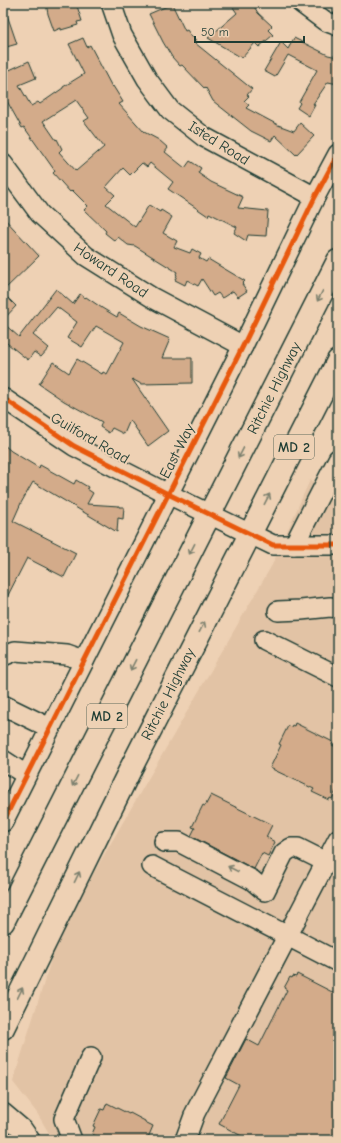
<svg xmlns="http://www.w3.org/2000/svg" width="341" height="1143" viewBox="0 0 341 1143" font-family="'Comic Neue',sans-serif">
<rect width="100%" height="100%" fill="#eed1b4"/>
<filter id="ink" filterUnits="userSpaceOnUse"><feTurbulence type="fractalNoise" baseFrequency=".025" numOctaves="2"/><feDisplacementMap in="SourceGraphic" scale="8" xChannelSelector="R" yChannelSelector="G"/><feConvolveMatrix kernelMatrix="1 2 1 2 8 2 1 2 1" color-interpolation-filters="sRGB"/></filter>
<g filter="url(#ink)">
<!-- built -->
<polygon fill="#e2c3a5" points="310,480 338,494 338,1140 53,1140 37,1113 13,1082 60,931 272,565"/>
<!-- building -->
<g fill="#d3ab8a" stroke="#1f3d34" fill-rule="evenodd">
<polygon points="46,3 76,3 82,21 77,22 78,25 61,30 61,28 54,31 48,14"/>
<polygon points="230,3 252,3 258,13 272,26 268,30 273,35 259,47 255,43 242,58 208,38 237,13"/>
<polygon points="172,4 185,31 187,30 192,37 197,41 195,43 252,89 247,95 249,96 244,101 249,105 246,108 278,125 294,131 300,123 314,136 296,155 275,135 271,141 251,131 213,101 206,88 205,89 182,65 180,66 172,57 163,42 149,14"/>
<polygon points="3,9 5,9 17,44 3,48"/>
<path d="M83,38L87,47L90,45L112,87L113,86L123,102L119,104L144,132L159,140L168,148L165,152L185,168L190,161L201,168L198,173L211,182L243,197L238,208L268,211L266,236L248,235L246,241L234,233L237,227L209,213L208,216L168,189L173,182L150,163L147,167L142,163L130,175L123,168L106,187L115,195L106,204L135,227L149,205L160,212L161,210L172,217L163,233L177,241L174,247L190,253L192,249L201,254L199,258L206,262L208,259L245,281L242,284L247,291L238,297L233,291L222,298L218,293L213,296L202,279L198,286L187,280L185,285L175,280L177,275L176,274L177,272L135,246L128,245L118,237L115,241L105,233L106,231L84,210L88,206L72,190L70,192L53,173L55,171L24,127L22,128L3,94V73L29,61L36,78L19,85L31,106L38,102L40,104L63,88V87L84,74L69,44ZM76,100L89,118L84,121L104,147L76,171L59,152L62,149L57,139L56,140L43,121Z"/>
<polygon points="294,38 328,55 338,57 338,84 328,82 313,104 315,105 309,116 297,108 300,103 299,102 317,70 288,55 275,77 264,71 281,42 288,49"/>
<polygon points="3,217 39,256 3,291"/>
<polygon points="56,289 73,304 80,294 85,298 86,297 102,308 117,317 119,313 141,326 170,339 162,358 192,358 192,383 141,384 132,379 168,431 148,446 130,420 124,434 112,428 109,433 100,427 102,422 64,401 39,384 53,362 69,373 77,359 102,374 103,372 107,374 124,342 96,326 82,347 67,338 77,322 57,307 33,335 49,348 41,357 34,352 28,360 3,340 3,323 19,337"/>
<polygon points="3,293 16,306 3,320"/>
<polygon points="3,444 11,451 39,468 40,465 74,484 76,480 88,487 87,489 93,493 87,504 119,506 119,507 124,507 123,519 118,518 117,532 33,482 21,503 13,521 76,553 64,577 27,558 3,605 3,486 7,480 3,477"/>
<polygon points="295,723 333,742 332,745 338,748 338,787 332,799 330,798 329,800 312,792 314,789 270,768 281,745 279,744 288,726 291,727 292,725 294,726"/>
<polygon points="211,795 272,825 266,837 275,842 268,856 262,853 254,869 191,836 195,828 192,827 203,805 205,806"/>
<polygon points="297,974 338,995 338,1140 249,1140 219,1124 239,1085 226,1078 246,1039 259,1046 287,990 284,988 290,977 292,978 293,976 296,977"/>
<polygon points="107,1103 129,1114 130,1113 145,1121 145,1122 153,1126 147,1140 104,1140 92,1134 95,1127 93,1126 101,1109 104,1110"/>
</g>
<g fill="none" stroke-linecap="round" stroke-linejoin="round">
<defs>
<g id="minor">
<polyline points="111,3 122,35 147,79 170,110 204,137 315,197"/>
<polyline points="301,3 325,21 338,26"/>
<polyline points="3,164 40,214 86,256 153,298 243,346"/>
<polyline points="3,398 74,446 168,494 273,545 338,545"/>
<polyline points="294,545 338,459"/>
<polyline points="278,611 301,610 330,607 338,608"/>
<polyline points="264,640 338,677"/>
<polyline points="3,656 15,651 67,655 84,661"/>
<polyline points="3,705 50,728"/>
<polyline points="3,760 26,775"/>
<polyline points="3,822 243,346 315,197 338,154"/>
<polyline points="164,842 179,842 252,880 265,891 284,853 291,848 298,848 326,862"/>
<polyline points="152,866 338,962"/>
<polyline points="3,1113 23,1130 30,1140"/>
<polyline points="72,1140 64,1119 91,1057"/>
<polyline points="185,1140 195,1113 338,839"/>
</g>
<g id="major">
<polyline points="3,922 338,261"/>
<polyline points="3,1028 130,770 338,361"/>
</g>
</defs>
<!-- minor casing -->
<use href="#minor" stroke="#1f3d34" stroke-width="22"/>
<!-- major casing -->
<use href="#major" stroke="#1f3d34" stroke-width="25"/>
<!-- minor -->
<use href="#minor" stroke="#eed1b4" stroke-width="19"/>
<!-- major -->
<use href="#major" stroke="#eed1b4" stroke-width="22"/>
<defs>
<g id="cycleway">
<polyline points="3,398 74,446 168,494 273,545 338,545"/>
<polyline points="3,822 243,346 315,197 338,154"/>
</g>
</defs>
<!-- cycleway casing -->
<use href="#cycleway" stroke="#eed1b4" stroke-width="8"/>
<!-- cycleway -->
<use href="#cycleway" stroke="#e8590c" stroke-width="5"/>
</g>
<!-- one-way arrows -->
<defs><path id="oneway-shaft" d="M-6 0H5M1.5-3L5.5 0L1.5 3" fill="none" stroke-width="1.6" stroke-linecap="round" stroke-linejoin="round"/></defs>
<g stroke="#7c806e">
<use href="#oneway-shaft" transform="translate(320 296) rotate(117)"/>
<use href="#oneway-shaft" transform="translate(241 453) rotate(117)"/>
<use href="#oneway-shaft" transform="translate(267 499) rotate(-63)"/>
<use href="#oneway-shaft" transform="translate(192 549) rotate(117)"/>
<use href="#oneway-shaft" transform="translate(202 627) rotate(-63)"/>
<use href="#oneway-shaft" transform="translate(133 665) rotate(117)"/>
<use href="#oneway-shaft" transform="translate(75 781) rotate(117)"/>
<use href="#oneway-shaft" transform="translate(233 869) rotate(-153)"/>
<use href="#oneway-shaft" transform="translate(77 877) rotate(-64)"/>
<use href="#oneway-shaft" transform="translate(20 993) rotate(-64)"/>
</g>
</g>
<g text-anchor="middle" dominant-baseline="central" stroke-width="4" stroke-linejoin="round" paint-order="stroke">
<!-- shield labels -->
<g fill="#eed1b4" stroke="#5d695a" stroke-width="1">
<rect x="274" y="435" width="40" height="24" rx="3"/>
<rect x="87" y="704" width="40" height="24" rx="3"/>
</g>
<g font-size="14" font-weight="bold" fill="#1f3d34">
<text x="294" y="447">MD 2</text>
<text x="107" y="716">MD 2</text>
</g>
<!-- street labels -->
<g font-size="15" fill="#1f3d34" stroke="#eed1b4">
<text transform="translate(219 143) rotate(32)">Isted Road</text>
<text transform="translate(111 270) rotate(34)">Howard Road</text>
<text transform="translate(274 388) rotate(-63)">Ritchie Highway</text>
<text transform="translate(90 438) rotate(30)">Guilford Road</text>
<text transform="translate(177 451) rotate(-63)">East Way</text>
<text transform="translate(168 694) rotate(-63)">Ritchie Highway</text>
</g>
</g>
<!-- margin -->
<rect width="341" height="1143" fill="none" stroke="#eed1b4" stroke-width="16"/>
<rect x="8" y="8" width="325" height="1127" fill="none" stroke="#1f3d34" stroke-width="1.5" filter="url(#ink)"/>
<!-- scale -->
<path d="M195 36v6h109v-6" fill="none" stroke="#1f3d34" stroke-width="2"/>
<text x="201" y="36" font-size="12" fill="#1f3d34" stroke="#eed1b4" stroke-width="3" paint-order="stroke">50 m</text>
</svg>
